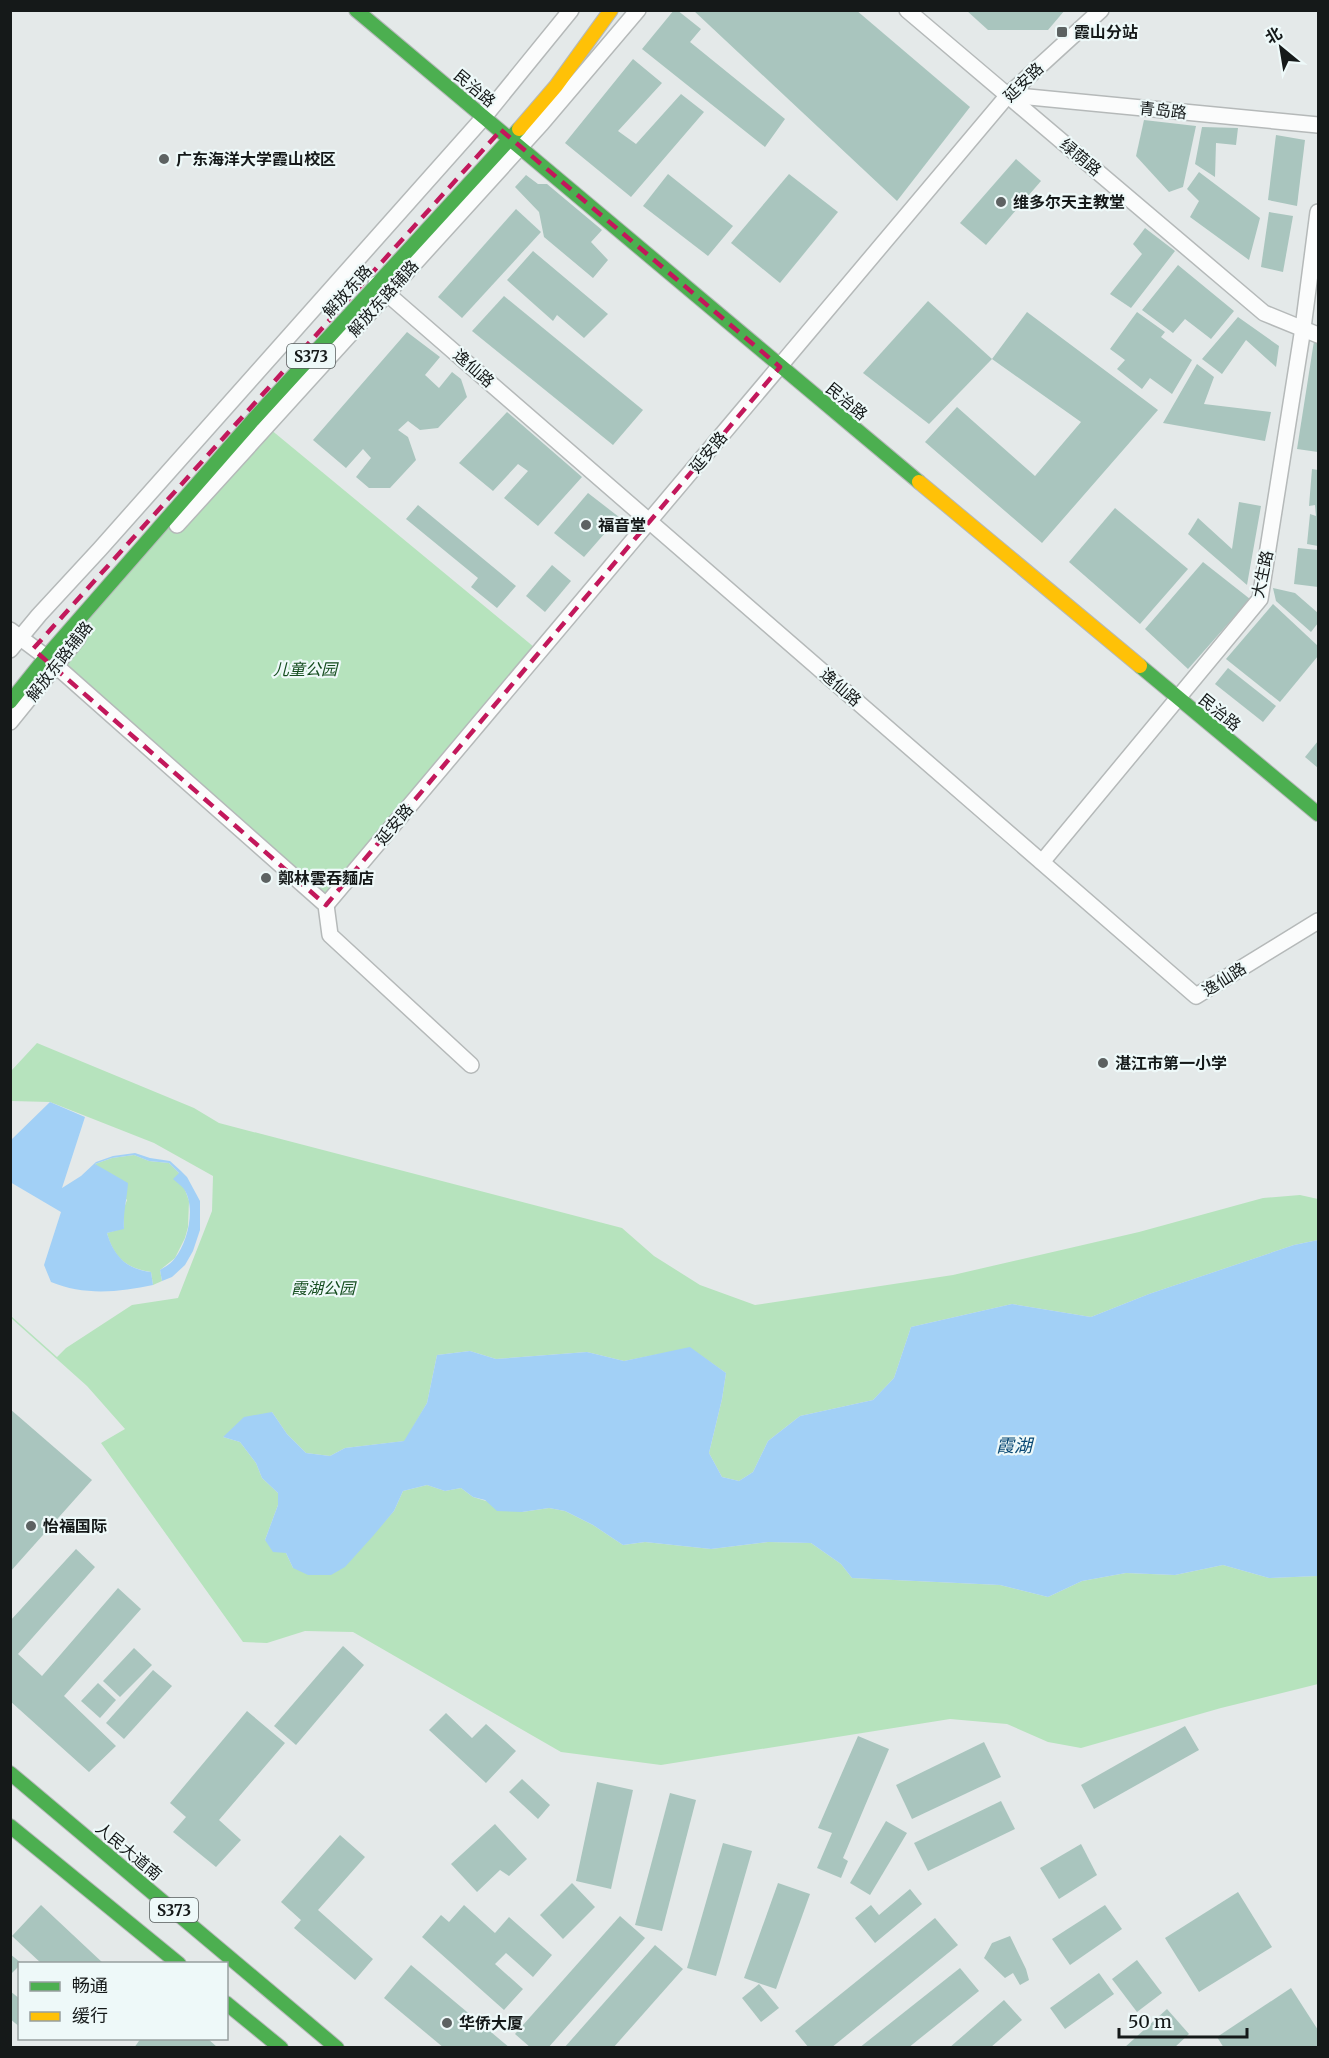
<svg xmlns="http://www.w3.org/2000/svg" width="1329" height="2058" viewBox="0 0 1329 2058" font-family="Merriweather,'Noto Sans SC',serif">
<rect width="100%" height="100%" fill="#e4e9e9"/>
<!-- green -->
<g fill="#b6e3bd">
<polygon points="264,424 540,652 326,905 46,657"/>
<polygon points="37,1043 194,1108 219,1123 622,1228 654,1256 700,1285 755,1305 953,1275 1139,1232 1263,1198 1300,1195 1318,1199 1318,1240 1294,1245 1149,1294 1091,1317 1012,1304 911,1327 894,1378 873,1400 800,1416 768,1441 753,1472 739,1481 722,1477 709,1453 722,1399 726,1373 690,1348 624,1361 587,1352 496,1359 470,1351 437,1355 427,1403 405,1441 345,1448 330,1456 306,1453 287,1434 272,1412 223,1437 240,1442 256,1463 262,1478 278,1493 278,1505 265,1540 286,1553 293,1568 358,1551 394,1511 403,1491 427,1485 445,1491 461,1488 473,1497 522,1512 549,1508 565,1511 593,1525 623,1545 645,1542 711,1549 768,1542 811,1543 841,1564 852,1578 1000,1585 1048,1597 1082,1581 1126,1573 1175,1575 1223,1565 1269,1578 1318,1576 1318,1684 1221,1708 1081,1748 1048,1742 1007,1724 950,1719 661,1765 561,1752 353,1632 305,1631 267,1643 243,1642 101,1443 125,1429 87,1386 11,1318 11,1316 57,1357 66,1348 132,1305 178,1298 212,1211 213,1176 154,1143 50,1102 11,1101 11,1071"/>
<path d="M134,1155L149,1161L169,1163L179,1173L189,1201L188,1227L185,1238L175,1258L160,1270L162,1281L153,1285L151,1272C126,1268 114,1258 107,1233L124,1228L123,1211L127,1200L95,1164L112,1158Z"/>
</g>
<!-- water -->
<g fill="#a2d0f6">
<path d="M50,1102L85,1117L62,1188L81,1176L96,1162L113,1156L135,1153L150,1158L170,1161L181,1171L187,1177L200,1201V1230L193,1251L185,1265L172,1277L162,1281L160,1270C165,1267 172,1263 175,1258C188,1242 196,1207 184,1189C181,1185 176,1182 173,1179L179,1173L169,1163L149,1161L134,1155L112,1158L95,1164L128,1183C127,1199 123,1212 124,1229L107,1233C114,1257 127,1269 151,1272L153,1285C120,1292 84,1296 51,1282L44,1265L61,1212L10,1182L11,1140Z"/>
<polygon points="1318,1240 1318,1576 1269,1578 1223,1565 1175,1575 1126,1573 1082,1581 1048,1597 1000,1585 852,1578 841,1564 811,1543 768,1542 711,1549 645,1542 623,1545 593,1525 565,1511 549,1508 522,1512 497,1511 485,1500 473,1497 461,1488 445,1491 427,1485 403,1491 394,1511 373,1536 345,1567 331,1575 308,1575 293,1568 286,1553 273,1552 265,1540 278,1505 278,1493 262,1478 256,1463 240,1442 223,1437 244,1417 272,1412 287,1434 306,1453 330,1456 345,1448 404,1441 427,1403 437,1355 470,1351 496,1359 587,1352 624,1361 690,1347 726,1373 722,1399 709,1453 722,1477 739,1481 753,1472 768,1441 800,1416 873,1400 894,1378 911,1327 1012,1304 1091,1317 1149,1294 1294,1245"/>
</g>
<!-- building -->
<g fill="#a9c5be">
<polygon points="674,10 677,10 701,29 690,42 785,119 765,147 642,49"/>
<polygon points="693,10 856,10 970,107 897,201"/>
<polygon points="966,10 1065,10 1048,30 988,30"/>
<polygon points="633,59 662,83 618,131 636,144 681,94 704,112 631,197 565,143"/>
<polygon points="1144,120 1196,126 1183,187 1169,192 1136,156"/>
<polygon points="1202,127 1238,128 1236,145 1216,143 1215,177 1195,164"/>
<polygon points="1276,135 1305,140 1297,206 1268,200"/>
<polygon points="1016,159 1041,181 986,245 960,223"/>
<polygon points="1199,172 1260,218 1249,260 1190,217 1199,201 1187,189"/>
<polygon points="668,174 733,226 708,256 643,206"/>
<polygon points="789,174 838,212 780,283 731,243"/>
<polygon points="526,175 538,184 547,184 602,230 591,242 608,260 593,278 544,237 539,212 515,187"/>
<polygon points="516,209 541,232 462,318 438,297"/>
<polygon points="1269,212 1293,216 1283,272 1261,267"/>
<polygon points="1145,228 1175,251 1131,308 1110,294 1142,254 1133,244"/>
<polygon points="533,251 608,314 584,338 557,315 553,321 507,280"/>
<polygon points="1178,265 1234,311 1211,339 1185,319 1173,333 1142,310"/>
<polygon points="504,296 643,410 613,445 472,331"/>
<polygon points="928,301 992,359 929,424 863,373"/>
<polygon points="1027,312 1158,410 1042,543 925,442 957,407 1035,476 1081,422 992,359"/>
<polygon points="1137,312 1165,332 1161,337 1192,360 1172,394 1150,378 1142,389 1117,369 1125,360 1110,349"/>
<polygon points="1238,317 1279,346 1276,367 1246,340 1222,374 1202,359"/>
<polygon points="407,332 440,357 425,375 439,388 452,372 461,379 467,397 438,428 420,430 408,421 398,430 408,437 416,460 390,488 369,488 356,477 371,458 363,449 346,468 313,440"/>
<polygon points="1314,341 1318,343 1318,452 1297,449"/>
<polygon points="1197,364 1214,377 1204,404 1271,412 1265,441 1163,423"/>
<polygon points="507,412 582,477 538,526 504,498 528,471 518,464 493,491 459,463"/>
<polygon points="1312,469 1318,470 1318,546 1307,544 1310,514 1316,516 1315,505 1309,506"/>
<polygon points="588,493 619,517 584,557 554,533"/>
<polygon points="1239,502 1261,506 1247,585 1188,534 1198,518 1232,549"/>
<polygon points="418,505 516,586 497,608 471,587 478,578 406,519"/>
<polygon points="1115,508 1188,569 1140,624 1069,562"/>
<polygon points="1298,548 1318,550 1318,587 1294,584"/>
<polygon points="1203,562 1250,599 1188,669 1145,629"/>
<polygon points="552,565 571,581 545,612 526,596"/>
<polygon points="1273,588 1295,593 1318,613 1318,623 1311,632 1276,601"/>
<polygon points="1273,604 1318,646 1318,656 1280,702 1226,659"/>
<polygon points="1228,668 1276,706 1263,722 1215,684"/>
<polygon points="1318,741 1318,768 1305,757"/>
<polygon points="10,1409 92,1480 10,1572"/>
<polygon points="76,1549 95,1567 18,1654 42,1676 118,1588 141,1609 64,1696 116,1746 89,1772 10,1701 10,1621"/>
<polygon points="343,1646 364,1665 296,1745 274,1726"/>
<polygon points="134,1648 152,1665 120,1697 103,1681"/>
<polygon points="153,1670 172,1686 124,1739 106,1723"/>
<polygon points="98,1683 116,1700 100,1718 81,1701"/>
<polygon points="247,1711 285,1743 219,1820 241,1840 216,1867 173,1832 186,1817 170,1803"/>
<polygon points="446,1713 472,1738 486,1724 516,1751 486,1783 429,1730"/>
<polygon points="1185,1726 1199,1750 1094,1809 1081,1785"/>
<polygon points="858,1736 889,1749 843,1858 848,1861 841,1878 817,1868 832,1833 818,1828"/>
<polygon points="984,1742 1001,1777 912,1819 896,1785"/>
<polygon points="522,1779 550,1805 538,1819 509,1792"/>
<polygon points="597,1782 633,1790 611,1889 576,1881"/>
<polygon points="670,1793 696,1800 662,1931 635,1925"/>
<polygon points="1001,1801 1015,1829 928,1871 914,1843"/>
<polygon points="886,1821 907,1833 870,1895 850,1883"/>
<polygon points="495,1824 527,1859 509,1876 500,1870 477,1892 451,1864"/>
<polygon points="340,1835 365,1857 318,1910 373,1959 355,1980 294,1928 301,1920 281,1902"/>
<polygon points="723,1843 752,1851 716,1976 687,1968"/>
<polygon points="1081,1844 1097,1875 1059,1899 1040,1868"/>
<polygon points="572,1883 595,1907 563,1939 540,1915"/>
<polygon points="778,1883 810,1894 776,1989 744,1978"/>
<polygon points="910,1889 922,1904 875,1943 855,1918 871,1905 879,1915"/>
<polygon points="1238,1892 1272,1947 1199,1992 1165,1938"/>
<polygon points="41,1905 104,1964 42,1964 12,1936"/>
<polygon points="464,1905 495,1933 509,1917 552,1955 533,1977 506,1953 495,1964 523,1989 504,2010 422,1937 441,1915 449,1922"/>
<polygon points="1105,1905 1122,1929 1070,1965 1052,1939"/>
<polygon points="620,1916 645,1938 548,2048 531,2048 515,2034"/>
<polygon points="935,1918 958,1945 831,2048 809,2048 795,2031"/>
<polygon points="1010,1936 1026,1969 1029,1980 1020,1985 1013,1973 1005,1978 984,1958 992,1943"/>
<polygon points="655,1945 683,1969 613,2048 564,2048"/>
<polygon points="10,1954 20,1962 20,1965 10,1975"/>
<polygon points="1137,1960 1162,1993 1137,2012 1112,1979"/>
<polygon points="411,1965 510,2048 444,2048 384,1998"/>
<polygon points="960,1968 979,1991 908,2048 859,2048"/>
<polygon points="1099,1973 1114,1994 1065,2029 1050,2008"/>
<polygon points="759,1984 779,2008 761,2022 742,1998"/>
<polygon points="1291,1988 1318,2030 1318,2048 1224,2048 1217,2037"/>
<polygon points="10,1991 20,1999 20,2027 10,2019"/>
<polygon points="1004,2000 1022,2020 990,2048 949,2048"/>
<polygon points="1167,2009 1189,2034 1174,2048 1124,2048"/>
<polygon points="141,2038 207,2038 218,2048 134,2048"/>
</g>
<g fill="none" stroke-linecap="round" stroke-linejoin="round">
<defs>
<g id="street">
<polyline points="907,10 1264,313 1318,335"/>
<polyline points="1008,95 1318,125"/>
<polyline points="376,284 1196,996 1318,921"/>
<polyline points="177,525 542,123 638,10"/>
<polyline points="10,630 46,657 326,905 330,935 471,1065"/>
<polyline points="10,650 39,615 100,549 484,117 571,10"/>
<polyline points="10,722 78,638"/>
<polyline points="1042,862 1260,599 1303,328 1318,212"/>
<polyline points="326,905 1008,95 1101,10"/>
</g>
<g id="fast">
<polyline points="356,10 919,482"/>
<polyline points="1140,666 1318,814"/>
<polyline points="10,702 46,657 253,420 519,129"/>
<polyline points="10,1773 337,2048"/>
<polyline points="10,1826 179,1964"/>
<polyline points="226,2003 281,2048"/>
</g>
<g id="slow">
<polyline points="519,129 556,86 611,10"/>
<polyline points="919,482 1140,666"/>
</g>
</defs>
<!-- street casing -->
<use href="#street" stroke="#b5b9b9" stroke-width="18"/>
<!-- fast casing -->
<use href="#fast" stroke="#b5b9b9" stroke-width="16"/>
<!-- slow casing -->
<use href="#slow" stroke="#b5b9b9" stroke-width="16"/>
<!-- street -->
<use href="#street" stroke="#fbfcfc" stroke-width="15"/>
<!-- fast -->
<use href="#fast" stroke="#4caf50" stroke-width="14"/>
<!-- slow -->
<use href="#slow" stroke="#ffc107" stroke-width="14"/>
</g>
<!-- marked area -->
<path fill="none" stroke="#c2185b" stroke-width="4.5" stroke-dasharray="12 8" stroke-linejoin="round" d="M501,130L780,367L326,905L33,649Z"/>
<!-- markers -->
<g fill="#5d6262" stroke="#eef9f9" stroke-width="2">
<rect x="1056" y="26" width="12" height="12" rx="3"/>
<circle cx="164" cy="159" r="6"/>
<circle cx="1001" cy="202" r="6"/>
<circle cx="586" cy="525" r="6"/>
<circle cx="266" cy="878" r="6"/>
<circle cx="1103" cy="1063" r="6"/>
<circle cx="31" cy="1526" r="6"/>
<circle cx="447" cy="2023" r="6"/>
</g>
<g text-anchor="middle" dominant-baseline="central" stroke-width="4.5" stroke-linejoin="round" paint-order="stroke">
<!-- shield labels -->
<g fill="#eef9f9" stroke="#565c5c" stroke-width="1.5">
<rect x="287" y="344" width="48" height="24" rx="4.5"/>
<rect x="150" y="1898" width="48" height="24" rx="4.5"/>
</g>
<g font-size="15" font-weight="bold" fill="#151919">
<text x="311" y="356">S373</text>
<text x="174" y="1910">S373</text>
</g>
<!-- poi labels -->
<g font-size="16" font-weight="bold" fill="#151919" stroke="#eef9f9" text-anchor="start">
<text x="1074" y="32">霞山分站</text>
<text x="176" y="159">广东海洋大学霞山校区</text>
<text x="1013" y="202">维多尔天主教堂</text>
<text x="598" y="525">福音堂</text>
<text x="278" y="878">鄭林雲吞麵店</text>
<text x="1115" y="1063">湛江市第一小学</text>
<text x="43" y="1526">怡福国际</text>
<text x="459" y="2023">华侨大厦</text>
</g>
<!-- street labels -->
<g font-size="16" fill="#151919" stroke="#eef9f9">
<text transform="translate(1023 82) rotate(-44)">延安路</text>
<text transform="translate(475 88) rotate(40)">民治路</text>
<text transform="translate(1163 110) rotate(6)">青岛路</text>
<text transform="translate(1081 157) rotate(40)">绿荫路</text>
<text transform="translate(347 291) rotate(-48)">解放东路</text>
<text transform="translate(383 298) rotate(-48)">解放东路辅路</text>
<text transform="translate(474 368) rotate(41)">逸仙路</text>
<text transform="translate(847 401) rotate(40)">民治路</text>
<text transform="translate(708 452) rotate(-50)">延安路</text>
<text transform="translate(1262 574) rotate(-78)">大生路</text>
<text transform="translate(59 661) rotate(-52)">解放东路辅路</text>
<text transform="translate(841 687) rotate(41)">逸仙路</text>
<text transform="translate(1220 712) rotate(39)">民治路</text>
<text transform="translate(394 824) rotate(-50)">延安路</text>
<text transform="translate(1224 979) rotate(-32)">逸仙路</text>
<text transform="translate(129 1851) rotate(40)">人民大道南</text>
</g>
<!-- park labels -->
<g font-size="16" font-style="italic" fill="#154d1f" stroke="#eef9f9">
<text x="305" y="669">儿童公园</text>
<text x="323" y="1288">霞湖公园</text>
</g>
<!-- water labels -->
<g font-size="18" font-style="italic" fill="#074773" stroke="#eef9f9">
<text x="1014" y="1445">霞湖</text>
</g>
</g>
<!-- border -->
<rect width="1329" height="2058" fill="none" stroke="#151919" stroke-width="24"/>
<!-- legend -->
<rect x="18" y="1962" width="210" height="78" fill="#eef9f9" stroke="#979f9f" stroke-width="1.5"/>
<rect x="30" y="1982" width="30" height="9" fill="#4caf50" stroke="#979f9f" stroke-width="1.5"/>
<text x="72" y="1992" font-size="18" fill="#151919">畅通</text>
<rect x="30" y="2012" width="30" height="9" fill="#ffc107" stroke="#979f9f" stroke-width="1.5"/>
<text x="72" y="2022" font-size="18" fill="#151919">缓行</text>
<!-- north arrow -->
<g transform="translate(1281 48) rotate(330)" stroke="#eef9f9" stroke-width="4.5" paint-order="stroke">
<path d="M0-4.5L10 22L0 15L-10 22Z" fill="#151919"/>
<text y="-9" font-size="16" font-weight="bold" text-anchor="middle" fill="#151919">北</text>
</g>
<!-- scale -->
<path d="M1119 2028v9h128v-9" fill="none" stroke="#151919" stroke-width="3"/>
<text x="1128" y="2028" font-size="18" fill="#151919" stroke="#eef9f9" stroke-width="4.5" paint-order="stroke">50 m</text>
</svg>
